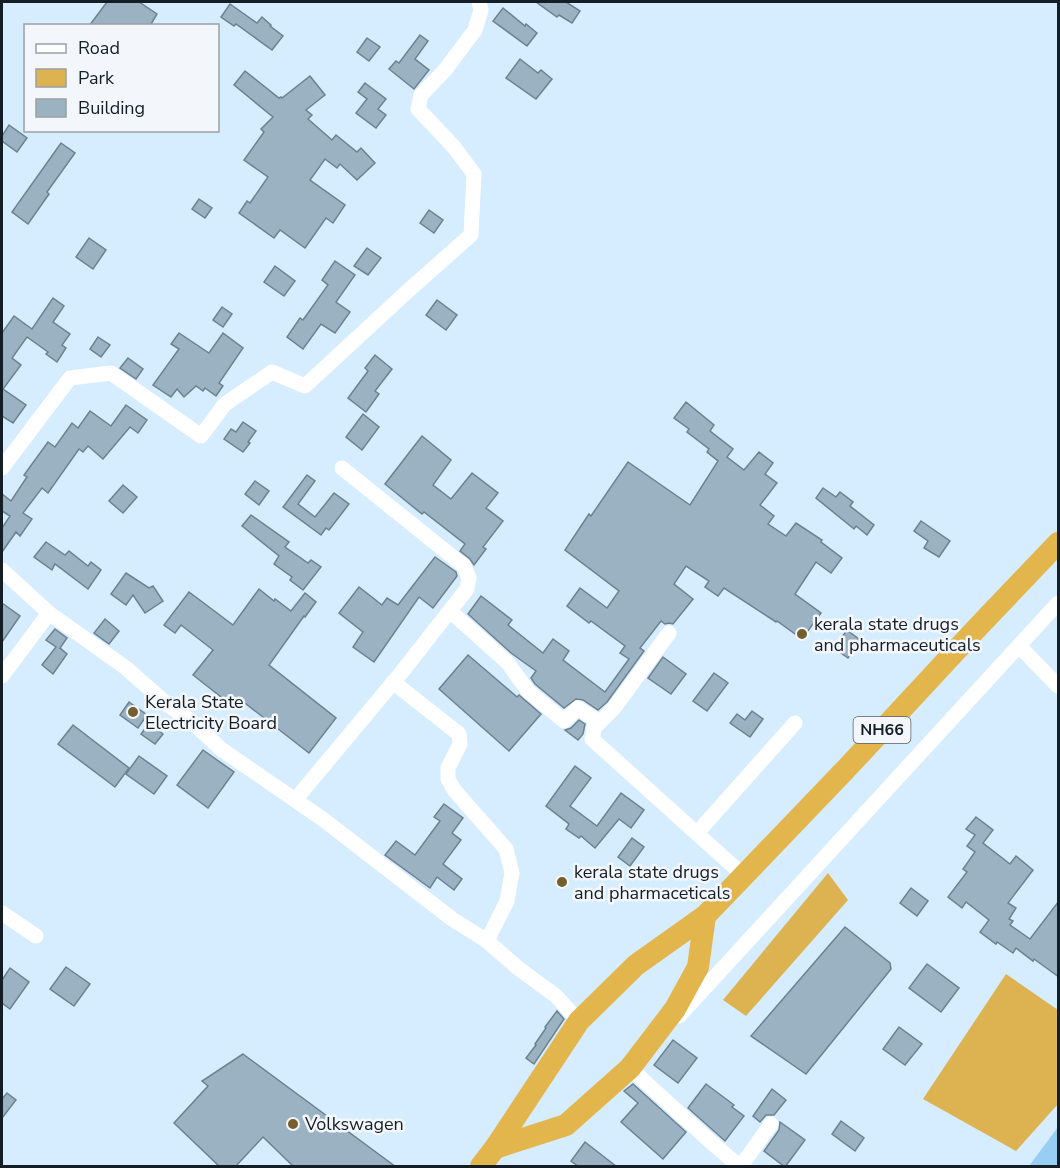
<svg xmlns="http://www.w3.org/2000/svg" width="1060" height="1168" viewBox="0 0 1060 1168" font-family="'Nunito Sans',sans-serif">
<rect width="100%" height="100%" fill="#d5edff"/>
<!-- green -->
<g fill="#ddb250">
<polygon points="828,873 848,900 746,1016 723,1000"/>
<polygon points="1006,974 1058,1010 1058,1104 1016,1151 923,1099"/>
</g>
<!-- water -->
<polygon fill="#99cef4" points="1058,1127 1058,1166 1029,1166"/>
<!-- building -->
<g fill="#9bb2c3" stroke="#6c8291" stroke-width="1.5">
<polygon points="107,2 139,2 157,14 150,26 89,26"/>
<polygon points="536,2 566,2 580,11 572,23 559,15 557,17"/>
<polygon points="230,4 257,23 262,17 271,25 270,26 283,36 272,50 236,24 234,26 221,17"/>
<polygon points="503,8 525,26 526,24 537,33 527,46 493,21"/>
<polygon points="420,35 428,41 415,59 429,70 414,89 389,69 396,61 399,63"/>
<polygon points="367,38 380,47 369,61 357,52"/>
<polygon points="520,59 538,73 541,70 552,79 536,99 506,78"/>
<polygon points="245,71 279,98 281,97 282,98 310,76 325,95 306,110 312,115 308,119 332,140 336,135 357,152 361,148 375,163 357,180 340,164 337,168 325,159 310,180 345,205 333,223 326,218 305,248 280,230 274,238 239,213 247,201 250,203 268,177 244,160 264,132 261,129 273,117 234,85"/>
<polygon points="365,83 386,99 378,109 386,115 376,128 356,113 367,99 358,92"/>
<polygon points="9,125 27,138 17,152 2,141 2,136"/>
<polygon points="61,143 75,153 47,192 49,194 28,224 12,212"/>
<polygon points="199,199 212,208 205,218 192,209"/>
<polygon points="429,210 443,220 434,233 420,223"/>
<polygon points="89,238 106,250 93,269 76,257"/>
<polygon points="367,248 381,258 368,275 354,266"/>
<polygon points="335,261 355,275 336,302 350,312 335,333 321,324 303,349 287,337 300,318 303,320 328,285 322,280"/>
<polygon points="275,266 295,281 284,296 264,282"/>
<polygon points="53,298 64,306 53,322 70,334 62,345 66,348 57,362 46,354 48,352 27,337 12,358 21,365 3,389 26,405 13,423 2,416 2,333 14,316 32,329"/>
<polygon points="437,300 457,315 446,330 426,315"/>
<polygon points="222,307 232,314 223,327 213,320"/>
<polygon points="179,333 209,353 223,333 243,348 219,383 223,386 216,396 205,388 203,391 196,386 184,397 177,389 171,397 153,385 179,349 171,344"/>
<polygon points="98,337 110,345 101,357 90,349"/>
<polygon points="375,355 392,369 375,391 379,394 366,412 348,398 368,371 365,368"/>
<polygon points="128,358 143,369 136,379 120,368"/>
<polygon points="686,402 714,425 710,431 733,449 727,457 744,470 759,452 773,463 765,474 777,483 760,505 774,516 768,524 786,536 796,523 822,540 821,542 842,558 831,573 816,562 795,594 821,613 802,639 777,621 776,622 724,588 718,596 705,587 709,581 686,566 674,584 693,599 673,624 669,623 665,624 661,621 640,648 644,651 607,702 598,710 583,700 576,699 564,708 535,684 531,678 536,671 511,653 468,614 481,596 512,620 508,625 543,653 553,639 569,651 563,660 605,692 629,659 620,653 625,646 591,621 589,623 567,606 580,588 607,608 619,591 565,550 589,514 591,516 628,462 690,505 718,461 707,452 709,449 687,432 689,429 674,418"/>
<polygon points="126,405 147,420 138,433 130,427 103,459 88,446 83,452 79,449 48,493 42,488 23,513 32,519 20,536 16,532 2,552 2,528 10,516 2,511 2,494 11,501 27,477 24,475 48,442 55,447 72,423 78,428 90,411 111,426"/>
<polygon points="363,414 379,427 362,450 346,437"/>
<polygon points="243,422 256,431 248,442 250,443 243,452 224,439 231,429 236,432"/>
<polygon points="422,436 451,460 433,485 451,499 472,473 498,493 486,508 503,521 483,547 486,549 474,565 470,559 460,551 465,544 424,512 422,514 385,484"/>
<polygon points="307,475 315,481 298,504 315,517 334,493 349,504 329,530 326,528 321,535 283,507"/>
<polygon points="255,481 269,491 259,505 245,494"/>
<polygon points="123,485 137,497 123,513 109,501"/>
<polygon points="823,488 836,497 840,492 853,502 850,506 874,525 867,535 856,526 854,529 816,498"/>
<polygon points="251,515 289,542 285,547 308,563 311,560 321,567 303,590 290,580 292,577 274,564 279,556 242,526"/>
<polygon points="921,521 950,541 939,557 924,548 928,541 914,531"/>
<polygon points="46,542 65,555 69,551 88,566 91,562 101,570 88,589 55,564 52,570 34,557"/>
<polygon points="435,557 456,572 457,576 433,608 419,597 374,662 353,647 363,632 339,613 359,587 382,605 387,598 398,605"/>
<polygon points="126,573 149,588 153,586 163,601 145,613 133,595 126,605 111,594"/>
<polygon points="259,589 274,601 275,599 291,611 305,593 316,602 305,617 304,616 269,665 336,718 309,753 241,700 235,708 193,675 213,650 181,625 175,633 164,625 189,592 233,625"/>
<polygon points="2,603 20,616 2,642"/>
<polygon points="105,619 119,631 109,644 94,633"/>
<polygon points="55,629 67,638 60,648 67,654 53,674 42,665 56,647 46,640"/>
<polygon points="847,630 860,640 848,658 834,648"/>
<polygon points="468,655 517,697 519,695 541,714 509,751 439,689"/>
<polygon points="663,657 686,674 671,694 648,678"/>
<polygon points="714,673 728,683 707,711 693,701"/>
<polygon points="129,702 147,715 138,728 120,715"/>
<polygon points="752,711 763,719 750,737 730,723 737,714 745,720"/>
<polygon points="579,720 585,724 583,734 578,740 565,730 571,728"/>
<polygon points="149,723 163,734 155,744 141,734"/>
<polygon points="73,725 129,768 115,787 58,744"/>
<polygon points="203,750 234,772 208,808 177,785"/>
<polygon points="139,756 167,776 154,794 126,774"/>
<polygon points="575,766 591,778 570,806 597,826 621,793 644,810 631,828 619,819 595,848 581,836 579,838 566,829 569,824 546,806"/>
<polygon points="444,804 463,818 452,833 461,840 443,864 462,879 454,890 437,877 430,888 385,855 396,841 415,855 440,821 434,817"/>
<polygon points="976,817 993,830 983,843 1010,864 1016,856 1033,870 1008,903 1016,908 1009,919 1013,921 1010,925 1030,939 1059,901 1059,977 1034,959 1033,961 1016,948 1013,953 997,942 996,944 980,932 989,920 966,902 962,908 948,897 967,872 963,869 975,852 967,846 975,835 966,829"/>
<polygon points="632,838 644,847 630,866 618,857"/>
<polygon points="911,888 928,901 917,916 900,903"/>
<polygon points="845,927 890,963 891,969 806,1074 751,1036"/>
<polygon points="927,964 959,988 941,1012 909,988"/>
<polygon points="66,967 90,984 74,1006 50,989"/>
<polygon points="10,968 29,982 10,1009 2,1003 2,980"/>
<polygon points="557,1011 564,1019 534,1064 526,1058 536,1045 535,1044 546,1028 545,1027"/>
<polygon points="899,1027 922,1044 905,1065 883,1049"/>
<polygon points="673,1040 697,1058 678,1083 654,1065"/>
<polygon points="243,1054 396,1167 294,1167 263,1137 235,1167 220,1167 174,1123 208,1086 202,1081"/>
<polygon points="633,1084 686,1132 663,1159 621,1122 638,1103 624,1091"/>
<polygon points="706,1084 734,1105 732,1107 744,1116 725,1141 688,1108"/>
<polygon points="772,1089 786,1100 774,1115 766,1115 760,1122 753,1116"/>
<polygon points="7,1093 16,1100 2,1118 2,1099"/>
<polygon points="841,1121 864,1138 855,1151 832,1134"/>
<polygon points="780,1122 805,1140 785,1167 764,1151 779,1130"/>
<polygon points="585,1142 617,1167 579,1167 571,1161"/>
</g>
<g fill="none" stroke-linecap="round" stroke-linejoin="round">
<!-- minor -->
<g stroke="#fff" stroke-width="15">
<polyline points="2,468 70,378 111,373 201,436 225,404 272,372 305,386 410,289 471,235 474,174 454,147 418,109 421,95 445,70 475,30 481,10 479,2"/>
<polyline points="2,570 49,613 126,668 168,705 191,721 221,749 324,820 452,919 487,941 518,968 556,996 579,1021"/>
<polyline points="450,611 508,663 528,691 564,721 578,708 596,720 592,739 744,876"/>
<polyline points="1019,646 1058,686"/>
<polyline points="2,676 49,613"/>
<polyline points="393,682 459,734 460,744 448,768 448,779 455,791 506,849 512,873 507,901 487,941"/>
<polyline points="594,728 614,708 669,633"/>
<polyline points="295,800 401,673 467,589 469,578 464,566 342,468"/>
<polyline points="697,833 795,723"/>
<polyline points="2,913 36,936"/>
<polyline points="679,1016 1058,603"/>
<polyline points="636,1062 630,1068 712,1143 739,1166"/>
<polyline points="741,1166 771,1124"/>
</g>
<!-- highway -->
<g stroke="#e3b64d" stroke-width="22">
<polyline points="495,1148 566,1125 630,1068 675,1009 698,967 705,916"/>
<polyline points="481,1166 495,1148 579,1021 636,965 705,916 846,769 977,628 1058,543"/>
</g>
</g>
<!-- markers -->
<g fill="#755f2f" stroke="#f3f7fb" stroke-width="2">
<circle cx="802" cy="634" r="6"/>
<circle cx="133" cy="712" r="6"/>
<circle cx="562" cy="882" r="6"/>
<circle cx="293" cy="1124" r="6"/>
</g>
<g text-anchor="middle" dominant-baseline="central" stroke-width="5" stroke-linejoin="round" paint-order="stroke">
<!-- shield labels -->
<rect fill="#f3f7fb" stroke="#585f64" stroke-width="1.5" x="853.5" y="717" width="57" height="26" rx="4.5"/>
<g font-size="16" font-weight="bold" fill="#151e24">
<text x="882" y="730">NH66</text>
</g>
<!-- poi labels -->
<g font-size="18" fill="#151e24" stroke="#f3f7fb" text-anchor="start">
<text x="814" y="624">kerala state drugs<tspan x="814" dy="21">and pharmaceuticals</tspan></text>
<text x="145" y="702">Kerala State<tspan x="145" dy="21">Electricity Board</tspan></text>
<text x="574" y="872">kerala state drugs<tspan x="574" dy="21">and pharmaceticals</tspan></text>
<text x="305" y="1124">Volkswagen</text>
</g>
</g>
<!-- border -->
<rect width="1060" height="1168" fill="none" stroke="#151e24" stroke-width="6"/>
<!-- legend -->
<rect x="24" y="24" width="195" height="108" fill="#f3f7fb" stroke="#9aa0a5" stroke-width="1.5"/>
<rect x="36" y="44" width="30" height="9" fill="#ffffff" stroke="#9aa0a5" stroke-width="1.5"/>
<text x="78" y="54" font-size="18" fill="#151e24">Road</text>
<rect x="36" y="69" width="30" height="18" fill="#ddb250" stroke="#9aa0a5" stroke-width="1.5"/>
<text x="78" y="84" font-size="18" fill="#151e24">Park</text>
<rect x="36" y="99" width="30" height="18" fill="#9bb2c3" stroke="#9aa0a5" stroke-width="1.5"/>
<text x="78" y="114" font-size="18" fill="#151e24">Building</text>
</svg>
